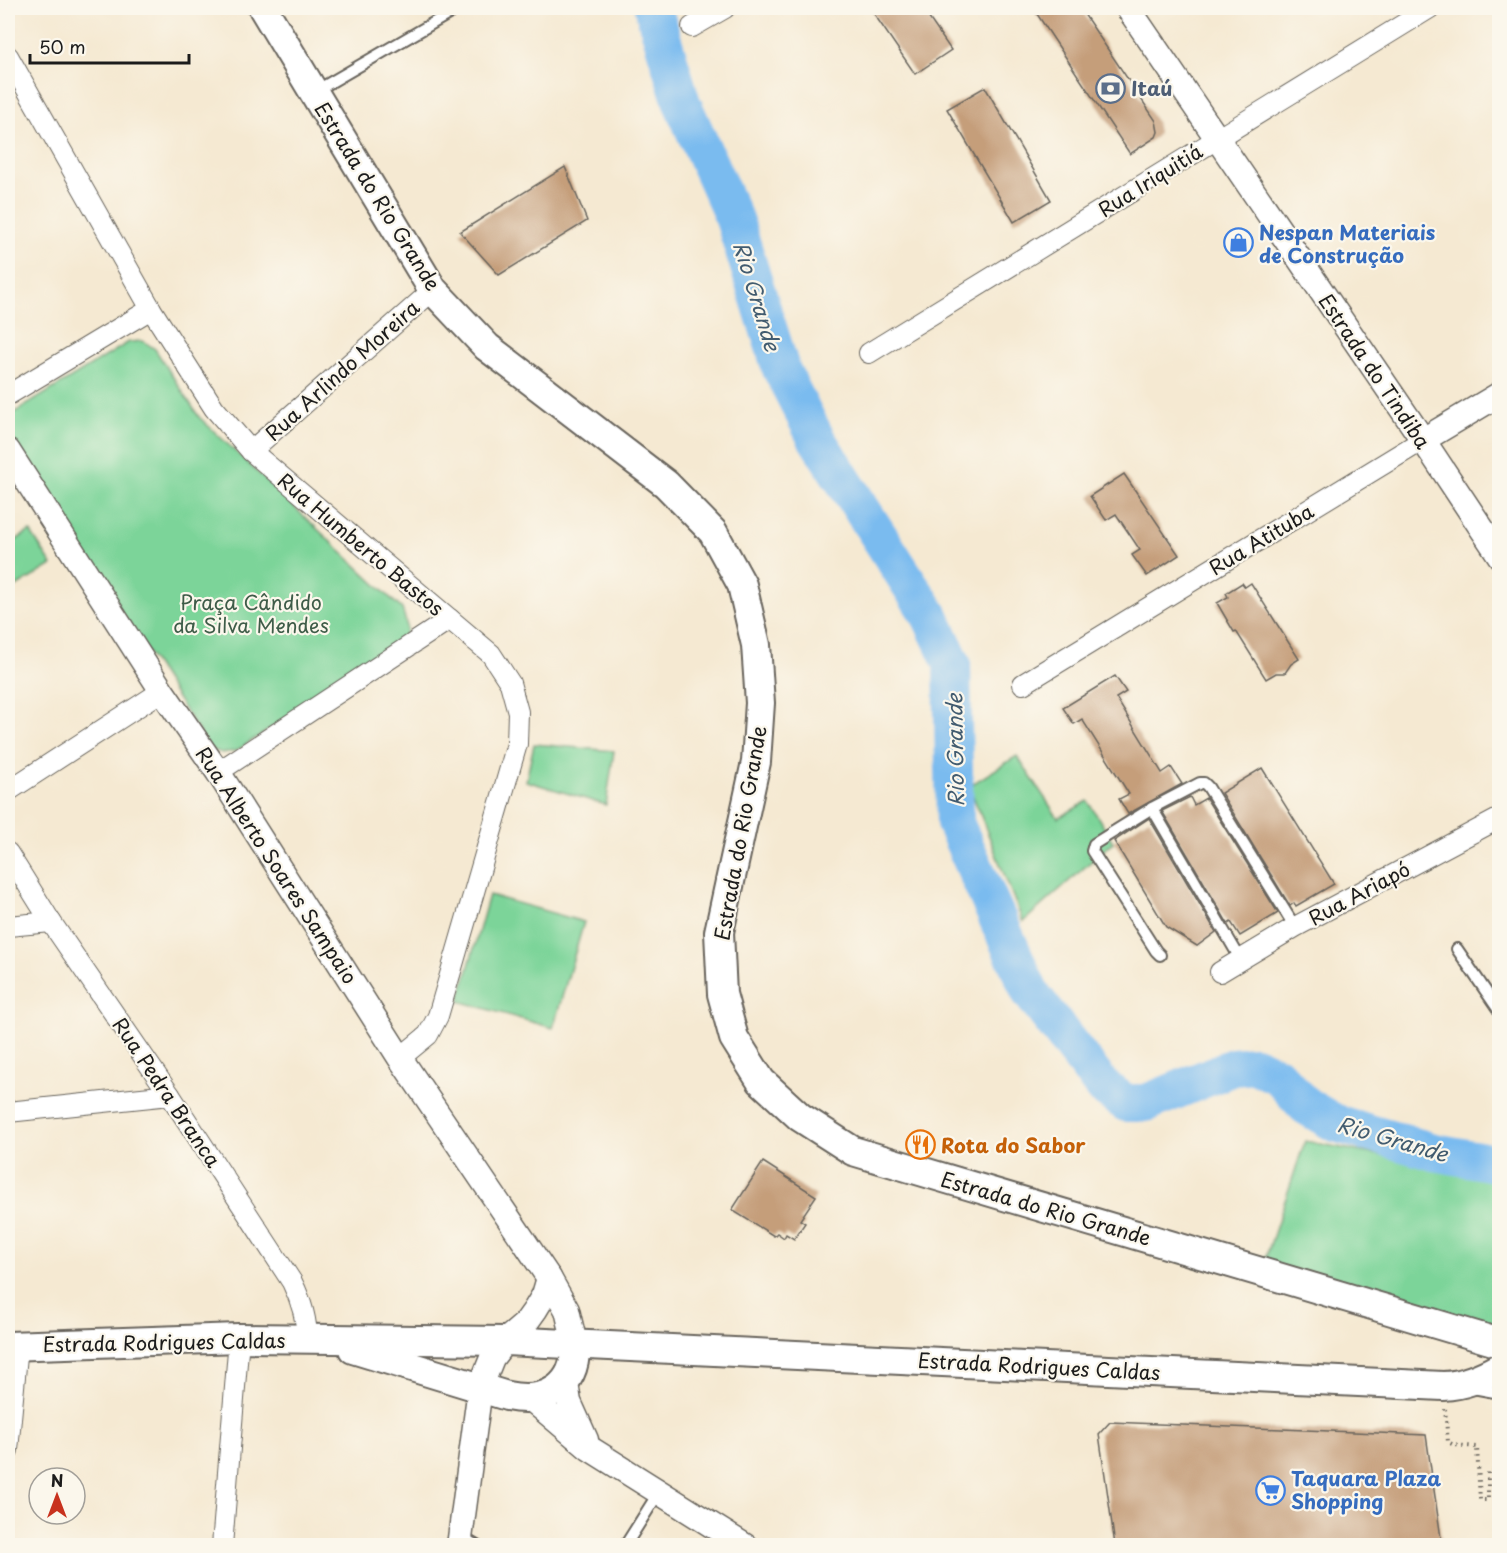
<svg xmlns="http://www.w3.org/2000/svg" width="1507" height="1553" viewBox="0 0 1507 1553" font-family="'Playpen Sans',sans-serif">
<rect width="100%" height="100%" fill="#fbf7ec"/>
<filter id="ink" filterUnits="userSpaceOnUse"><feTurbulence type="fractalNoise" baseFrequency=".0167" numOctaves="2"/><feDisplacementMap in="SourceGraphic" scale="12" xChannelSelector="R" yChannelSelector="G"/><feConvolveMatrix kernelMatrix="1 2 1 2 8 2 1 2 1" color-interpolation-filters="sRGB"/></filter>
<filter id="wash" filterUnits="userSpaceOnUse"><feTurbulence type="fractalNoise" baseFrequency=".008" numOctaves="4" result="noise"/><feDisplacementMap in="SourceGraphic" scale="24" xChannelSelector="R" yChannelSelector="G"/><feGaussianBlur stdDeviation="1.35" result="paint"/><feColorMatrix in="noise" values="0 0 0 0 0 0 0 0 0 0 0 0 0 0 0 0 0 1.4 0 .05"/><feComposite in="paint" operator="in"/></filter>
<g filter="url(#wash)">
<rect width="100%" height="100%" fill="#f5e9d2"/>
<!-- green -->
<g fill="#7cd499" stroke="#4c785a" stroke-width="1.5">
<path d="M143,341L155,349L199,417L402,609C408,626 409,632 398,646L236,751L222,753L210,749L8,438V420L12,414L129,342Z"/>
<polygon points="30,531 52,565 8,592 8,545"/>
<polygon points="534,744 614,751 606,805 526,781"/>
<polygon points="1017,756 1058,818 1088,801 1113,842 1023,922 969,786"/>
<polygon points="489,895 584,922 553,1028 459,1001"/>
<polygon points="1305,1141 1499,1178 1500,1321 1495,1323 1474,1324 1264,1263"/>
</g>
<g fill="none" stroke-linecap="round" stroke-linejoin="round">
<!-- river -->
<polyline stroke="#7abbef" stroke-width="38" points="653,8 682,103 734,219 781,369 816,438 930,616 952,663 955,823 1030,992 1103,1087 1126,1103 1146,1103 1233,1067 1255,1065 1278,1076 1306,1106 1335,1123 1434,1152 1500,1164"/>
</g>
<g id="blocks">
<!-- building -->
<g fill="#c59e7a">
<polygon points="870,8 922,8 951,50 915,74"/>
<polygon points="1033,8 1080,8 1156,121 1158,132 1156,137 1130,154"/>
<polygon points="985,87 1051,200 1014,222 947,109"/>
<polygon points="565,167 587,221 499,275 460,232"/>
<polygon points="1124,474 1179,555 1147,576 1132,555 1140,550 1116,514 1106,520 1090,496"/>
<polygon points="1242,583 1245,587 1251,583 1299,659 1291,664 1285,673 1276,673 1266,679 1236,631 1234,632 1217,603 1228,597 1226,593"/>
<polygon points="1115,676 1126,692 1116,698 1162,773 1171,767 1182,784 1128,814 1119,799 1129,794 1082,719 1074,724 1063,708"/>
<polygon points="1262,768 1334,884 1296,906 1294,903 1290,906 1221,793"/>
<polygon points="1190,797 1194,805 1206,798 1278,913 1240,936 1231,922 1228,924 1162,811"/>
<polygon points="1149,818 1216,932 1197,946 1166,927 1114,841"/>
<polygon points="763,1162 816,1196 800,1220 805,1223 794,1239 786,1234 784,1238 777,1233 774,1236 732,1210"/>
<polygon points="1110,1422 1426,1435 1442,1545 1115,1545 1099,1434"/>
</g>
</g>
</g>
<g filter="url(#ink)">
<use href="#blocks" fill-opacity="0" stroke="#68645c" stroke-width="1.5"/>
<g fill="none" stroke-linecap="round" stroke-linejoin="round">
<defs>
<g id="service">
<polyline points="314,92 459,8"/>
<polyline points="1152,808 1241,960"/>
<polyline points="1457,949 1500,1012"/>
<polyline points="1160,955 1156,951 1092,851 1094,844 1152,808 1200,783 1204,783 1208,787 1295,927"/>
<polyline points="1473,1388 1500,1393"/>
<polyline points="460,1536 477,1546"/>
<polyline points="625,1546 659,1492"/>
</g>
<g id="minor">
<polyline points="692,27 725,8"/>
<polyline points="8,56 151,309 214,408 251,451 491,654 510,683 518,712 517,744 438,1016 428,1035 400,1058"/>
<polyline points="869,353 1430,8"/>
<polyline points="8,395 151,309"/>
<polyline points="251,451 433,290"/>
<polyline points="1023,684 1423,440"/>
<polyline points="218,772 450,619"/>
<polyline points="8,791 162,691"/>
<path d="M8,853L51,922L170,1095L292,1282C301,1300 307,1319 307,1340"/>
<polyline points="8,926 51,922"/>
<polyline points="1220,972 1295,927 1500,818"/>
<polyline points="8,1112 170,1095"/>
<polyline points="8,1450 18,1345"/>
<polyline points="222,1546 239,1338"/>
</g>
<g id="tertiary">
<polyline points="1128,8 1423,440 1500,556"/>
<polyline points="1423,440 1500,394"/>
<polyline points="8,451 162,691 218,772 400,1058 549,1278 567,1310 575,1344"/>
<polyline points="566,1383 569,1402 586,1440"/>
<polyline points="530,1398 589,1448 745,1546"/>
<polyline points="459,1546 480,1388 492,1358 505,1341 525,1324 535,1310 544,1295 549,1278"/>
</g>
<g id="secondary">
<polyline points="263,8 433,290 487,347 666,484 713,532 742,585 756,645 760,703 756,762 719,932 722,994 734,1038 761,1081 800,1117 853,1151 1500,1343"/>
<path d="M8,1346L239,1338L505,1341L1443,1386C1464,1385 1481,1378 1500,1367"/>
<path d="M353,1349L507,1396C546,1404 577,1387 575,1344"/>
</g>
</defs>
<!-- service casing -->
<use href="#service" stroke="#68645c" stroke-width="14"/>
<!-- minor casing -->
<use href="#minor" stroke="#68645c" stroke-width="22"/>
<!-- tertiary casing -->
<use href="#tertiary" stroke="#68645c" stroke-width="27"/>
<!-- secondary casing -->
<use href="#secondary" stroke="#68645c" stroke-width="32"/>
<!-- path -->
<polyline stroke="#68645c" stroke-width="4" stroke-dasharray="1.5 4.5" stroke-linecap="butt" points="1445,1409 1448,1442 1454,1445 1477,1447 1480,1500 1488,1500 1488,1472 1500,1471"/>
<!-- service -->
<use href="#service" stroke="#fff" stroke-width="10"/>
<!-- minor -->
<use href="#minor" stroke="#fff" stroke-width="20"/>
<!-- tertiary -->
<use href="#tertiary" stroke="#fff" stroke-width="24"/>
<!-- secondary -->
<use href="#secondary" stroke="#fff" stroke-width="28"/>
</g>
</g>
<!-- icons -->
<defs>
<symbol id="bank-ring" viewBox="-11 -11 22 22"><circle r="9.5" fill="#fbf7ec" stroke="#5c6f8a" stroke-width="1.5"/><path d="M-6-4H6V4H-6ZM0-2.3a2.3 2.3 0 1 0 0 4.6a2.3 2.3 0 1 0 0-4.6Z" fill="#5c6f8a"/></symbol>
<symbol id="shop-ring" viewBox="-11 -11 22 22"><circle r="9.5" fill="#fbf7ec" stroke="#3f7fe0" stroke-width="1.5"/><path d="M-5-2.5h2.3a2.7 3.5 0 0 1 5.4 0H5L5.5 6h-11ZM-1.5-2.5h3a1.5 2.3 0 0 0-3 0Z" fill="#3f7fe0"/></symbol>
<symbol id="restaurant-ring" viewBox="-11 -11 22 22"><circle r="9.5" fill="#fbf7ec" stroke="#e8710a" stroke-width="1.5"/><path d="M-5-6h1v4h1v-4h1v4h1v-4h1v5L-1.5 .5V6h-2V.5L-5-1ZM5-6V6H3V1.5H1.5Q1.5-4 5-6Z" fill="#e8710a"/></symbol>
<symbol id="supermarket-ring" viewBox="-11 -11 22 22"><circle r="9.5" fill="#fbf7ec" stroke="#3f7fe0" stroke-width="1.5"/><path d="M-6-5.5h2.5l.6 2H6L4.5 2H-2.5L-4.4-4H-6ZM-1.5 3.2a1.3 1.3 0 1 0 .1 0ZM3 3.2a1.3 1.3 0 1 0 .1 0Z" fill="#3f7fe0"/></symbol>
</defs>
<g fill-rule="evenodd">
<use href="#bank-ring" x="1094" y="72" width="33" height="33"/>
<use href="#shop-ring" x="1222" y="226" width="33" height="33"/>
<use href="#restaurant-ring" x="904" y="1128" width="33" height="33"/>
<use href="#supermarket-ring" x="1254" y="1474" width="33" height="33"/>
</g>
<g text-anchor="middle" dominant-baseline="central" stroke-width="4.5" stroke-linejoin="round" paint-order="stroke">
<!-- service labels -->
<g font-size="20" font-weight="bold" fill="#4e5e75" stroke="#fbf7ec" text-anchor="start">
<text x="1131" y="88">Itaú</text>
</g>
<!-- street labels -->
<g font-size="20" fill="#1c1c1c" stroke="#fbf7ec">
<text transform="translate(1150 180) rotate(-32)">Rua Iriquitiá</text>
<text transform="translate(378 196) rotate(58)">Estrada do Rio Grande</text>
<text transform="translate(342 370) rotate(-42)">Rua Arlindo Moreira</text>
<text transform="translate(1375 371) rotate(56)">Estrada do Tindiba</text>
<text transform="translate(1261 539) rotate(-31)">Rua Atituba</text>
<text transform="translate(361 544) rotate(40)">Rua Humberto Bastos</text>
<text transform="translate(740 833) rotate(-80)">Estrada do Rio Grande</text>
<text transform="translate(277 865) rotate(57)">Rua Alberto Soares Sampaio</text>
<text transform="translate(1359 893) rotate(-28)">Rua Ariapó</text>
<text transform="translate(167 1092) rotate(56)">Rua Pedra Branca</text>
<text transform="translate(1046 1208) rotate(16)">Estrada do Rio Grande</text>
<text transform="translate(164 1342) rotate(-1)">Estrada Rodrigues Caldas</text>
<text transform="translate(1039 1366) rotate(3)">Estrada Rodrigues Caldas</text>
</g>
<!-- shop labels -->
<g font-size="20" font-weight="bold" fill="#366cbe" stroke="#fbf7ec" text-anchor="start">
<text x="1259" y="232">Nespan Materiais<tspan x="1259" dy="23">de Construção</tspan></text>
<text x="1291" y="1478">Taquara Plaza<tspan x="1291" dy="23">Shopping</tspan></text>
</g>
<!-- park labels -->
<g font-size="20" fill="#3e5c48" stroke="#fbf7ec">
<text x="251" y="602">Praça Cândido<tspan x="251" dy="23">da Silva Mendes</tspan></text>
</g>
<!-- food labels -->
<g font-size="20" font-weight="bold" fill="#c56008" stroke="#fbf7ec" text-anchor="start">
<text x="941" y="1145">Rota do Sabor</text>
</g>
<!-- water labels -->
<g font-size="21" font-style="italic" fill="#425c70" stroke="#fbf7ec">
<text transform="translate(758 296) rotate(73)">Rio Grande</text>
<text transform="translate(954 750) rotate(-91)">Rio Grande</text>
<text transform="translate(1393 1138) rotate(16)">Rio Grande</text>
</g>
</g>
<!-- margin -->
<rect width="1507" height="1553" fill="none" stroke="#fbf7ec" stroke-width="30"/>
<!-- north arrow -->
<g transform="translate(57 1496)"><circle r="28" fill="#fbf7ec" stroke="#a29f99" stroke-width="1.5"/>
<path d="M0-4.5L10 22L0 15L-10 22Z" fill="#c8321e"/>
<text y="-9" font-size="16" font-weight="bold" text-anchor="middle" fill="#1c1c1c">N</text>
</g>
<!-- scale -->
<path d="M30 54v9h159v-9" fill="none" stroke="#1c1c1c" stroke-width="3"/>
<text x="39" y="54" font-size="18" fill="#1c1c1c" stroke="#fbf7ec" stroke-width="4.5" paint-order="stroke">50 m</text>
</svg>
